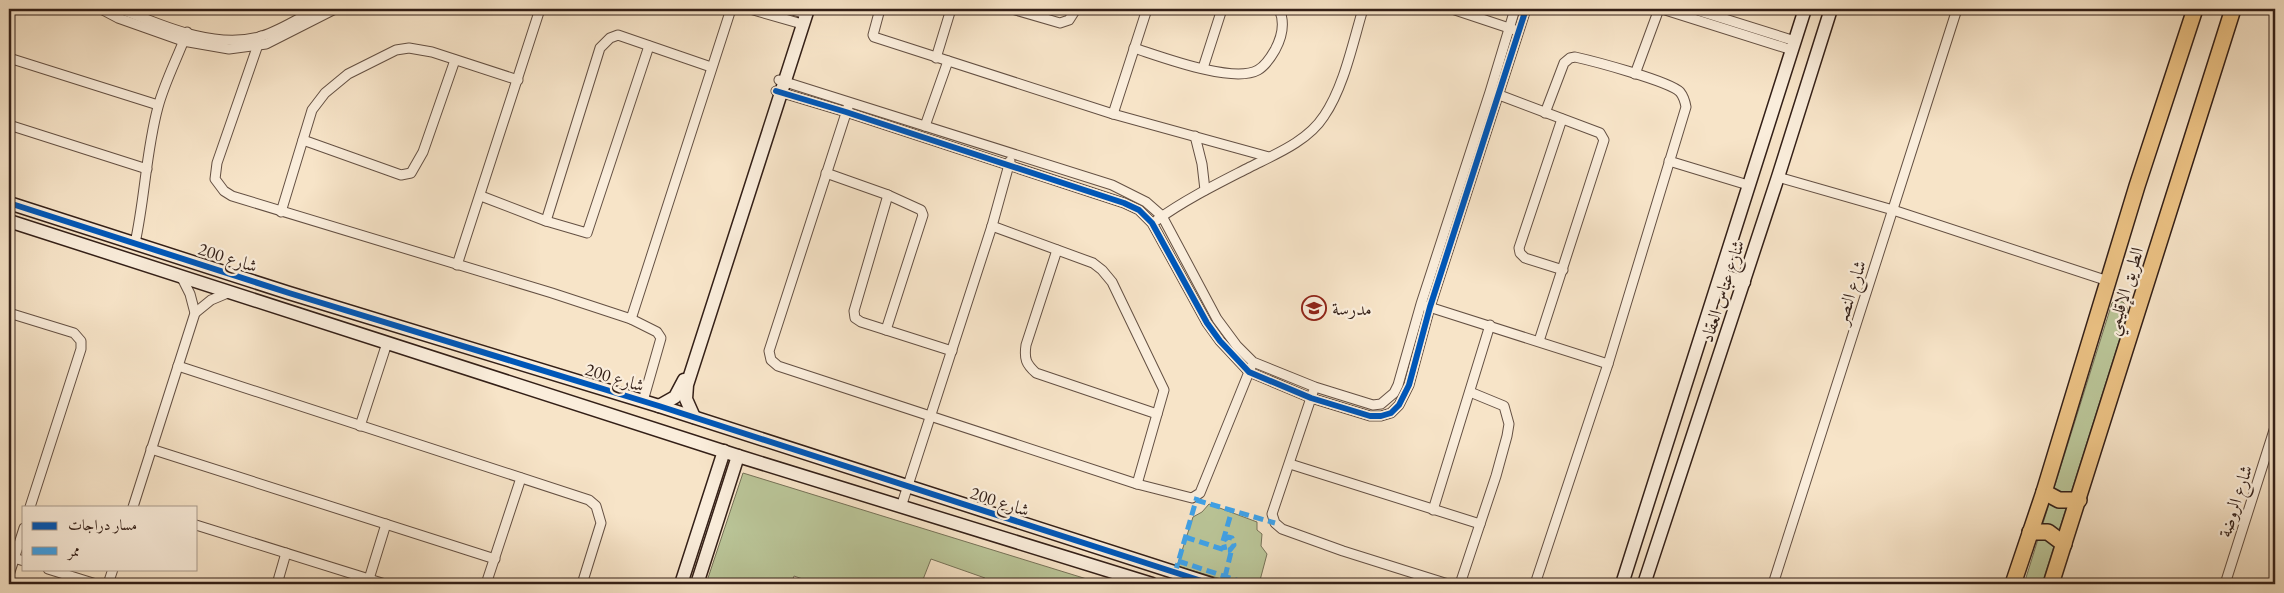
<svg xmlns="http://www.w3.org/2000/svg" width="2284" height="593" viewBox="0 0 2284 593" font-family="'EB Garamond',Amiri,serif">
<rect width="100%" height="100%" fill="#f7e4c8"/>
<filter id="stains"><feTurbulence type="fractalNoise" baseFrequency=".004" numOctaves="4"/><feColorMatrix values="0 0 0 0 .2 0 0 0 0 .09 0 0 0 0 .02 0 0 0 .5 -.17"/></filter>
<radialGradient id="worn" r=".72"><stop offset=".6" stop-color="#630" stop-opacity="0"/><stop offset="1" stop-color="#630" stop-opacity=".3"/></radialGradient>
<!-- green -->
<g fill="#bac598" stroke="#767258">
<polygon points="2115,301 2123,302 2127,308 2127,316 2042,584 2024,584 2112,303"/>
<polygon points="743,473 1103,584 983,584 985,578 931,559 922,582 929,584 817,584 794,576 791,584 706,584"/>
<polygon points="1209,504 1257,522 1257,530 1262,534 1261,546 1267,554 1259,584 1238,584 1177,566 1193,517 1202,512"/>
</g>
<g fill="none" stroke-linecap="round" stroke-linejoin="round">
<defs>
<g id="street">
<polyline points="101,9 118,18 183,41 229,49 266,44 335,9"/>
<path d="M121,9C163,26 216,50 262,36C281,30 299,18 317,9"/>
<polyline points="750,9 802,24"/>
<polyline points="789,9 806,14"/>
<polyline points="880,9 873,35 874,37 1113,114 1269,157"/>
<polyline points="1012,9 1060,23 1069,20 1076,9"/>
<polyline points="1452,9 1515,30"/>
<polyline points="1662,9 1792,50"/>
<polyline points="1693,9 1795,41"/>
<polyline points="9,16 11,9"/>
<polyline points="261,36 217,163 215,179 224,191 232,196 552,293 631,319 731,9"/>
<path d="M1134,48C1162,57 1233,84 1258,70C1265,66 1271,57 1275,50C1282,37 1285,22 1279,9"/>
<polyline points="9,58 158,105"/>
<polyline points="936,58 951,9"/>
<polyline points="1203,68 1222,9"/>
<polyline points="1635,74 1659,9"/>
<polyline points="779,80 1112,185 1146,202 1162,216 1217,319 1237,346 1253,362 1315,387 1373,405 1381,404 1394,393 1398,385 1421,304 1490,92 1515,9"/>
<polyline points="776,91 846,112 1124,203 1139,210 1152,223 1207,323 1220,341 1249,372 1311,398 1370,416 1381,416 1391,413 1399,405 1409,385 1430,307 1526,9"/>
<polyline points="1494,93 1600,133 1604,140 1539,341"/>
<polyline points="848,107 769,351 771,360 778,366 1137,484 1192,498 1200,493 1251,367"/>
<polyline points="1113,114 1147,9"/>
<polyline points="1562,119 1519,248 1520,253 1525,258 1563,270"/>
<polyline points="9,125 147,169"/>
<polyline points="925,126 948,61"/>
<polyline points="1195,136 1202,164 1205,190"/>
<polyline points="303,140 401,175 411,173 423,152 455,60"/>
<polyline points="1669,161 1748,185"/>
<polyline points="826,173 888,195 921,210 923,215 886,330"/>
<polyline points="1778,177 1893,210 2108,281"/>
<polyline points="888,195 854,311 855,318 861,322 952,351"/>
<polyline points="481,196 546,221 587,233 649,46"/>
<polyline points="281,212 312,110 325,93 348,74 396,50 409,48 432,52 518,80"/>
<path d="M1157,220C1186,199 1219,183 1250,167C1276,154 1308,141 1324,116C1344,87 1353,42 1363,9"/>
<polyline points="546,221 600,48 610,38 618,35 711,67"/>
<polyline points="992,226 1093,263 1102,270 1112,282 1164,390 1137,484"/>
<path d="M135,243C145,198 146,151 158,107C165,81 178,57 187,32"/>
<path d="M1057,250L1026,345C1024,359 1026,364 1036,373L1157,414"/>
<polyline points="457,265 540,9"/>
<polyline points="1426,306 1608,364"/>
<polyline points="9,313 74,333 81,341 81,349 30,507"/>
<polyline points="195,313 211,300 230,292"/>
<polyline points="631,319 657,332 661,338 643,401"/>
<polyline points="178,366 589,500 596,506 601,523 582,584"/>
<polyline points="1313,392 1272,514 1275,523 1282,529 1343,551 1448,584"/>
<polyline points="360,426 387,343"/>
<polyline points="151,449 495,559"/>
<polyline points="1290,464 1480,524"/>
<polyline points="133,507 195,313 190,294 181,276"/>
<polyline points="901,507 992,226 1010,161"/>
<polyline points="1433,510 1490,325"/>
<polyline points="196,525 385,584"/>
<polyline points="14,558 24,561"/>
<polyline points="48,569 96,584"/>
<polyline points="9,575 24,528"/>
<polyline points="369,579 386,524"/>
<polyline points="108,584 113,569"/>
<polyline points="277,584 286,553"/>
<polyline points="486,584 521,478"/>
<polyline points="1460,584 1496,476 1507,436 1509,424 1504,406 1470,392"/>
<path d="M1535,584L1608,364L1686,107C1685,101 1684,97 1680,92C1669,81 1593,61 1575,57L1570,58L1564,63L1545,113"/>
<polyline points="1773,584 1957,9"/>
<polyline points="2225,584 2275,427"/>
</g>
<g id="secondary">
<polyline points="9,203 289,293 659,406 1211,584"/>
<polyline points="9,221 738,456 1152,584"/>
<polyline points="1721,275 1744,282"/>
<polyline points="659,406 675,397 684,380"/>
<polyline points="694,417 686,399 687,385 808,9"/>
<polyline points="681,584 724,451"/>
<polyline points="697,584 738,456"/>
<polyline points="1622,584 1805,9"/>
<polyline points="1644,584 1778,177 1831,9"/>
</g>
<g id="highway">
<polyline points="2044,492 2059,500 2079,500"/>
<polyline points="2030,532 2048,532 2064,544"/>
<polyline points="2013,584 2044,492 2137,186 2195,9"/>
<polyline points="2051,584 2233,9"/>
</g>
</defs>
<!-- street casing -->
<use href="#street" stroke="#645043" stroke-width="11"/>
<!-- secondary casing -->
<use href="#secondary" stroke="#331f17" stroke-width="15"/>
<!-- highway casing -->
<use href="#highway" stroke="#331f17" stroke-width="18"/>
<!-- street -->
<use href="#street" stroke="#faeddb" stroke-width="9"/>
<!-- secondary -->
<use href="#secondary" stroke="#faeddb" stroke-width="12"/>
<!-- highway -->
<use href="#highway" stroke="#ecc284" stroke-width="15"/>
<!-- quiet -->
<g stroke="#3ea2ea" stroke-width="5" stroke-dasharray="10 5" stroke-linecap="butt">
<polyline points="1196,500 1275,523"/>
<polyline points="1185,537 1225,550 1230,550 1234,545 1232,538 1228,537 1223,541 1225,550"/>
<polyline points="1223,541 1232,510"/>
<polyline points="1178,561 1248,584"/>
<polyline points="1175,573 1197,497"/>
<polyline points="1225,577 1232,548"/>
</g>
<defs>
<g id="cycleway">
<polyline points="776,91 846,112 1124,203 1139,210 1152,223 1207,323 1220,341 1249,372 1311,398 1370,416 1381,416 1391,413 1399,405 1409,385 1430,307 1526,9"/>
<polyline points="9,203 289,293 659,406 1211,584"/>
</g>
</defs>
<!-- cycleway casing -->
<use href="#cycleway" stroke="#faeddb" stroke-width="9"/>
<!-- cycleway -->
<use href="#cycleway" stroke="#0057b8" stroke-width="6"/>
</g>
<!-- icons -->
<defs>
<symbol id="school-ring" viewBox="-11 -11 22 22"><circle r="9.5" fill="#faeddb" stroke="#8f2418" stroke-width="1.5"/><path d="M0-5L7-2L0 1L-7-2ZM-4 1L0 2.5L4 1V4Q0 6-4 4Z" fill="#8f2418"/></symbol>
</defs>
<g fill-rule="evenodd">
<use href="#school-ring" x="1300" y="294" width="28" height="28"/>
</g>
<g text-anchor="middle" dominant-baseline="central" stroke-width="4.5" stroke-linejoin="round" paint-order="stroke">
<!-- street labels -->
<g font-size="18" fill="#331f17" stroke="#faeddb">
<text transform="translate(228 257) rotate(18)">شارع 200</text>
<text transform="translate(1722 291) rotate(-72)">شارع عباس العقاد</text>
<text transform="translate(2124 291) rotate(-73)">الطريق الإقليمي</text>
<text transform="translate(1850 292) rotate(-72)">شارع النصر</text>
<text transform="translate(615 377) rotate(17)">شارع 200</text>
<text transform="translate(1000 501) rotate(18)">شارع 200</text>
<text transform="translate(2235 501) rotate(-72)">شارع الروضة</text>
</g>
<!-- poi labels -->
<g font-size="18" fill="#331f17" stroke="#faeddb" text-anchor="start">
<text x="1332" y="308">مدرسة</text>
</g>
</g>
<!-- margin -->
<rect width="2284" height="593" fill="none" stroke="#f7e4c8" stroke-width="30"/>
<rect x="10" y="10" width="2264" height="573" fill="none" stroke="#331f17" stroke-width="2.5"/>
<rect x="15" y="15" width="2254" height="563" fill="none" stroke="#331f17"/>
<!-- legend -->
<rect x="22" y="506" width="175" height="65" fill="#faeddb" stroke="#aa9b8d"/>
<rect x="32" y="522" width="25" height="8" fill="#0057b8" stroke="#aa9b8d"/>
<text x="68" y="530" font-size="15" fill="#331f17">مسار دراجات</text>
<rect x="32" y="547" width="25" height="8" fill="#3ea2ea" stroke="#aa9b8d"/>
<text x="68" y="556" font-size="15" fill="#331f17">ممر</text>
<rect width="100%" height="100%" filter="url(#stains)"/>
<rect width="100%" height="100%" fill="url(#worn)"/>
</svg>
